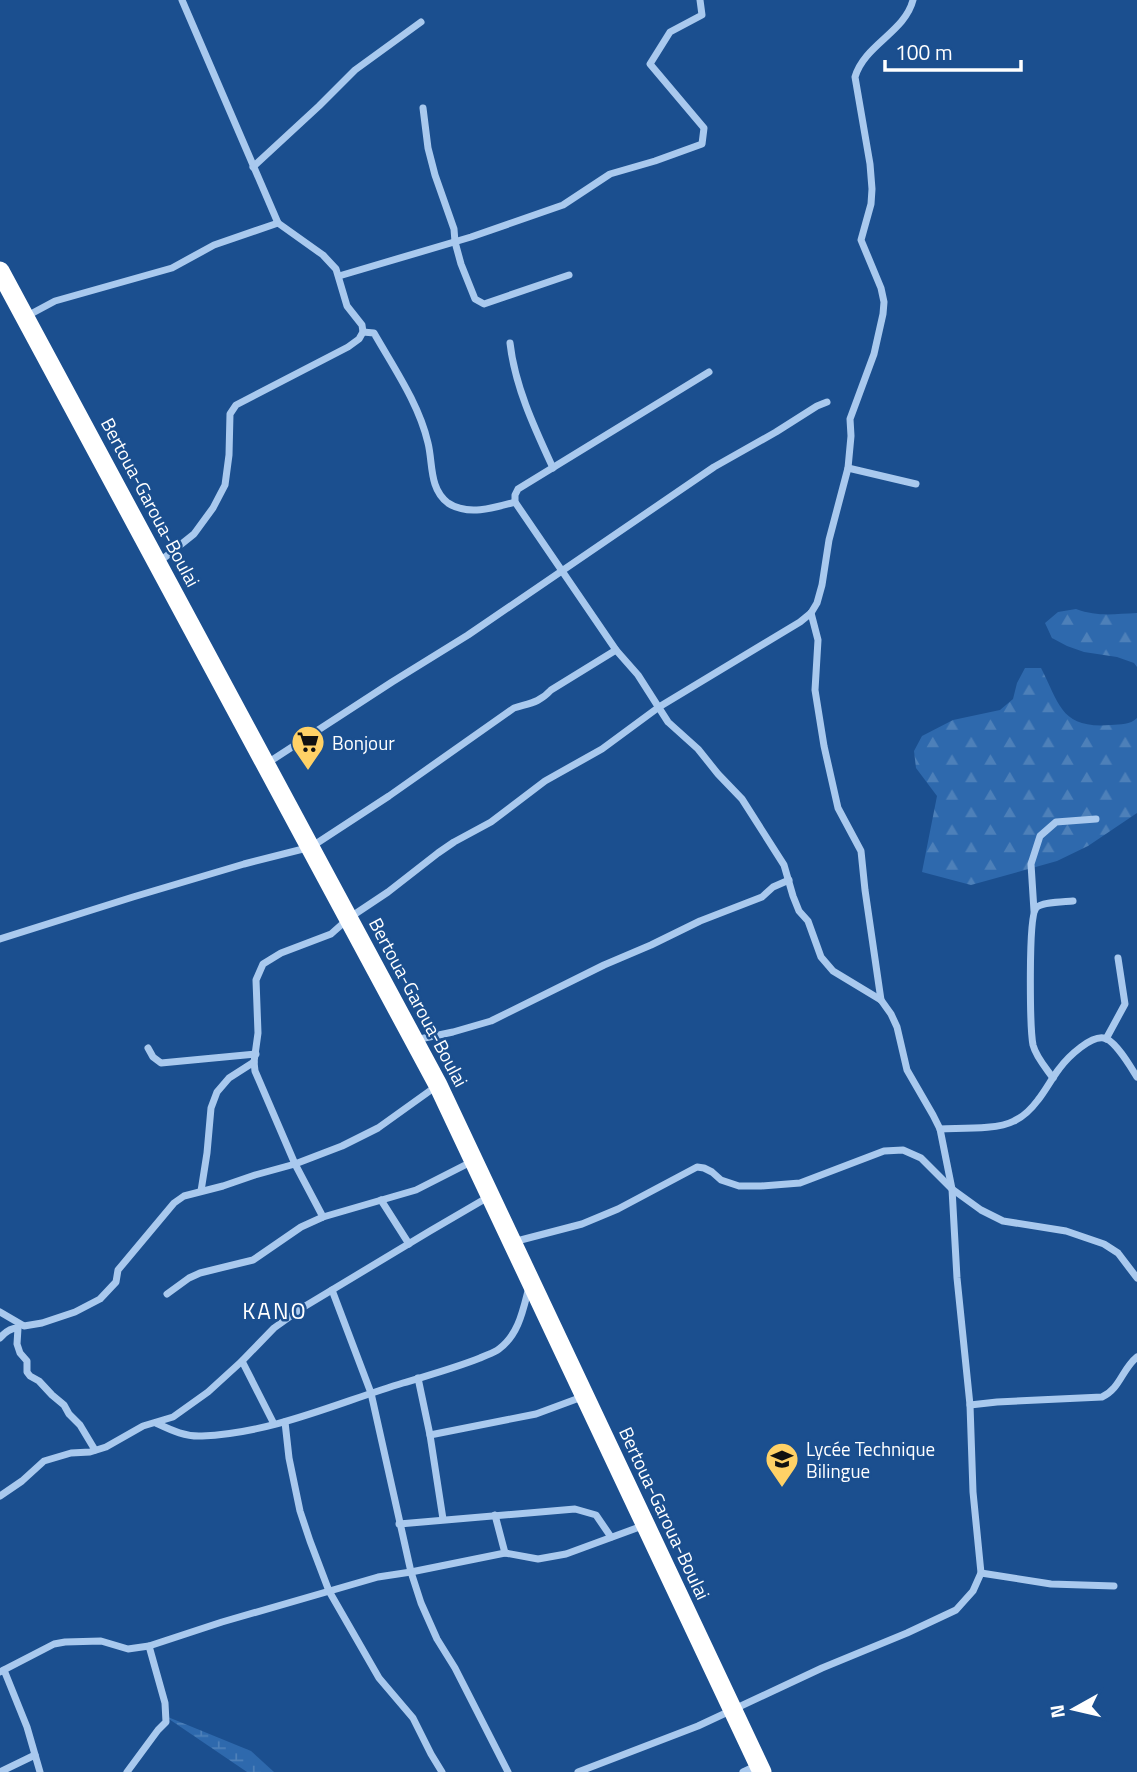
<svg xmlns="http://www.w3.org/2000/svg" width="1137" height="1772" viewBox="0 0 1137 1772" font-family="'Titillium Web',sans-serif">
<defs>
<pattern id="forest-firs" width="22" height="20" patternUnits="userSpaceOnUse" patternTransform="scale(1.75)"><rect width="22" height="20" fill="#2e69ad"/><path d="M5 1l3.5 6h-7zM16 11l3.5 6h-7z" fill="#4d80b9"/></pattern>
<pattern id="wetland-marsh" width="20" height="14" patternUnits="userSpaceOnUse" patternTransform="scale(1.75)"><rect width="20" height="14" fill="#2e69ad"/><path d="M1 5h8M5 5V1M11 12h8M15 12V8" fill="none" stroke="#4d80b9"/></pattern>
</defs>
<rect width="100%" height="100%" fill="#1b4f8f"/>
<!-- forest -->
<g fill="url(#forest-firs)">
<path d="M1076,609C1098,617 1114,614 1137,613V667L1134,663L1117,657L1084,652L1067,646L1052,638L1045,623L1058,612Z"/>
<path d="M1025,668H1041C1060,705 1061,729 1111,725C1121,724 1130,725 1137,718V813L1088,846L1057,861L971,885L922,872L937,796L916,768L914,751L922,736L953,720L1000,710L1013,699L1017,683Z"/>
</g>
<!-- wetland -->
<polygon fill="url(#wetland-marsh)" points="163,1715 251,1751 274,1772 247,1772"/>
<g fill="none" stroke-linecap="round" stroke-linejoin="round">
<!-- street -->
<g stroke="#a9c9ee" stroke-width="7">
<polyline points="423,108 428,148 435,175 454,229 455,242 461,264 475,299 484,304 569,275"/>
<polyline points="253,167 319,106 355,70 421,22"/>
<polyline points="339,276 471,237 563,205 610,174 655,161 702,144 704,128 650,64 670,32 702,15 700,0"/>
<polyline points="27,316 55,301 172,268 214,245 278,223"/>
<path d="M363,332L374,333C394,368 419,404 428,443C433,463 429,489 448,503C467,516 494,508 515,502"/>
<path d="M510,343C515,387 535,429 553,468"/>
<polyline points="848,468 916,484"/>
<polyline points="159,562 194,534 213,508 225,485 229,455 230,414 236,405 348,347 359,339 363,332 362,325 347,306 336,269 323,255 278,223 182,0"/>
<polyline points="811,613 818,640 815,690 824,746 838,808 861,851 865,890 881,1000"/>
<polyline points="266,764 392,682 468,635 714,467 776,432 817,406 827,402"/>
<polyline points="1034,911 1031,864 1040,836 1056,822 1096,819"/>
<path d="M0,939L133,897L244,864L311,847L389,796L514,708C530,703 539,703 551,690L616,650"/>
<polyline points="1106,1039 1125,1004 1118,958"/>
<polyline points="415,1040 453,1032 491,1021 604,965 651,945 700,921 762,897 773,887 789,880"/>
<polyline points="148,1048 153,1057 161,1063 256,1054"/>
<path d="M1053,1078C1046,1068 1036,1057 1033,1045C1030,1029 1028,918 1036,908C1041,902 1064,902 1073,901"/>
<path d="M940,1129C960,1128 997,1130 1014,1121C1023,1117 1032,1108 1038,1100C1046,1090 1052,1078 1059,1069C1067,1058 1093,1032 1107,1039C1118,1045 1130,1066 1137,1077"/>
<polyline points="201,1191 207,1153 211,1108 217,1092 229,1078 254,1062"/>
<polyline points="381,1200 409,1244"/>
<path d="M323,1217L295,1164L255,1071L254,1062L258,1033L256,980L263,964L281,953L331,934L349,918L388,892L438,853L454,842L491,822L545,781L602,749L659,707L800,622L811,613L817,603L822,585L829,540L848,468L851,436L850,419L874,354L883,314L884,302L881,288L861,240L871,204L872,189L870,164L855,77C864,45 905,32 913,0"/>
<polyline points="513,1242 582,1224 618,1209 697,1167 704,1168 712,1172 721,1180 739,1186 761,1186 800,1183 884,1151 903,1150 921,1158 952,1189 981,1210 1003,1221 1066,1231 1104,1244 1118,1253 1137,1278"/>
<polyline points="332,1290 371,1393 411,1572 421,1603 437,1639 455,1668 508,1772"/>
<polyline points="167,1294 189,1278 200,1273 253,1260 301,1227 323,1217 416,1190 471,1162"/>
<polyline points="0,1312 24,1326 42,1323 75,1312 100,1299 116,1282 118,1270 174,1203 184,1196 223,1186 255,1175 295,1164 342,1146 378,1128 438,1085"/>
<path d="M0,1338C5,1332 10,1328 18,1328L17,1344L20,1353L27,1361V1372L30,1376L39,1381L52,1395L64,1405L69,1414L80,1425L95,1450"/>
<polyline points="242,1361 274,1424"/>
<polyline points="418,1378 430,1435 443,1519"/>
<path d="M970,1405L997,1402L1102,1397C1120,1389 1122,1369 1137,1357"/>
<polyline points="285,1422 289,1458 300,1511 310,1541 329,1591 379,1678 413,1718 431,1754 442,1772"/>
<path d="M156,1423C171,1430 185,1437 202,1436C273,1433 337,1403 403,1383C429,1375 455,1368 480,1358C486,1355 494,1353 499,1349C519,1334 523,1310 529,1287"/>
<polyline points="430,1435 536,1414 582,1397"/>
<polyline points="0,1496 22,1481 44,1461 71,1453 90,1452 106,1447 143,1426 173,1417 208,1392 242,1361 274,1328 302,1308 430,1231 490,1196"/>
<polyline points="495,1515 505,1553"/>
<polyline points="399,1524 575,1509 596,1515 611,1537"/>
<polyline points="981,1573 1051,1584 1114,1586"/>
<polyline points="4,1670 27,1727 40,1772"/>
<polyline points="0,1672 54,1644 65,1642 101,1641 128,1649 149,1646 222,1622 378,1577 411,1572 505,1553 538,1559 566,1554 645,1525"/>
<polyline points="0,1772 35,1755"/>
<polyline points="127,1772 158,1730 166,1722 165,1703 149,1646"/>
<polyline points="578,1772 698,1726 822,1668 907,1633 956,1610 973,1591 981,1573 973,1492 970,1405 957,1278 952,1189 940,1129 933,1115 907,1070 897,1027 891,1014 881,1000 833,971 821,957 808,921 799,911 793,896 784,865 742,799 718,774 698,749 668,722 638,675 616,650 515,502 515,495 518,489 709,372"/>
<polyline points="743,1772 758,1765"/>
</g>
<!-- highway -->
<polyline stroke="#fff" stroke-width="19" points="0,271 438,1085 762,1772"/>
</g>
<!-- icons -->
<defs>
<symbol id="supermarket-pin" viewBox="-11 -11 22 30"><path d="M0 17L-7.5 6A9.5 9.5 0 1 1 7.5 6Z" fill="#ffd166" stroke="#1b4f8f"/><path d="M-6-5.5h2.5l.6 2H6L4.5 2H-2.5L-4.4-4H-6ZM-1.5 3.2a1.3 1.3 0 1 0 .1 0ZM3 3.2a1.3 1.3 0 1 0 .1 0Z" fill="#111"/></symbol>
<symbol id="school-pin" viewBox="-11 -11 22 30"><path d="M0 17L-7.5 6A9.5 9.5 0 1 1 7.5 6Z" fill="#ffd166" stroke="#1b4f8f"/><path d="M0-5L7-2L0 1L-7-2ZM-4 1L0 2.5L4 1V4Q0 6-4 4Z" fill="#111"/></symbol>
</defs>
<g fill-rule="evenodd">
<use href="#supermarket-pin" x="289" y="723" width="38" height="52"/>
<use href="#school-pin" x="763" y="1440" width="38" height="52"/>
</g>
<g text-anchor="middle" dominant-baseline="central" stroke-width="5" stroke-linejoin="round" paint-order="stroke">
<!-- street labels -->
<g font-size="19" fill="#fff" stroke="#1b4f8f">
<text transform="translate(151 502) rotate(62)">Bertoua-Garoua-Boulai</text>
<text transform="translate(419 1002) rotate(62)">Bertoua-Garoua-Boulai</text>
<text transform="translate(665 1513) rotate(65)">Bertoua-Garoua-Boulai</text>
</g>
<!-- poi labels -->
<g font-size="19" fill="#fff" stroke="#1b4f8f" text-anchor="start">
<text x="332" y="742">Bonjour</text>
<text x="806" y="1448">Lycée Technique<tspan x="806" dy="22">Bilingue</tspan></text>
</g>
<!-- quarter labels -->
<g font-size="23" letter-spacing="2" fill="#fff" stroke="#1b4f8f">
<text x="275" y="1310">KANO</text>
</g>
</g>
<!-- north arrow -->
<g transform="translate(1074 1709) rotate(262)" stroke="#1b4f8f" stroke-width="5" paint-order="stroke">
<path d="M0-5L12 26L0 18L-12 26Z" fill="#ffffff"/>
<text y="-10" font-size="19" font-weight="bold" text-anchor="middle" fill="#ffffff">N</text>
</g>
<!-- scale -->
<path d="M885 60v10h136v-10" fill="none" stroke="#ffffff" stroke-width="3.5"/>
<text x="895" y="60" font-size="21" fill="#ffffff" stroke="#1b4f8f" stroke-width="5" paint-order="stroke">100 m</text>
</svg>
